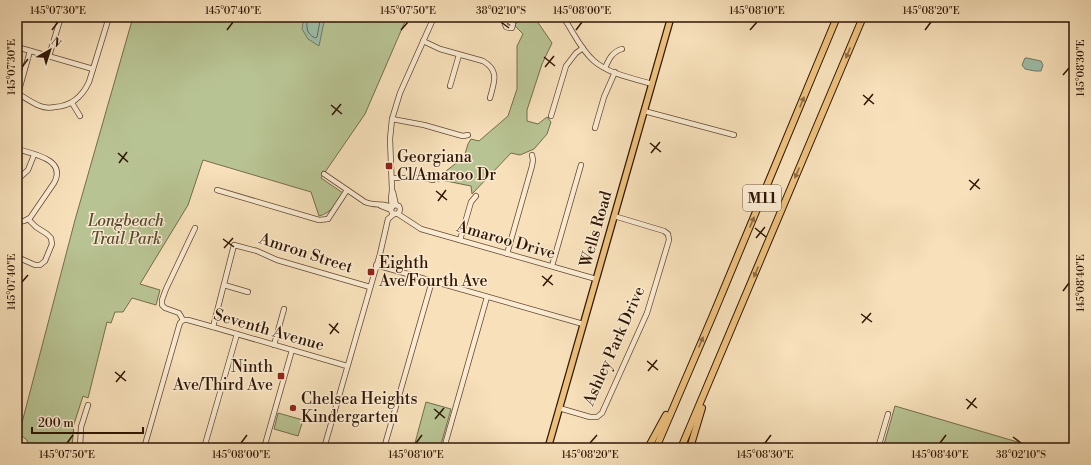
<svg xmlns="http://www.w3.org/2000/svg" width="1091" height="465" viewBox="0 0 1091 465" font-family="'Libre Bodoni',serif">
<rect width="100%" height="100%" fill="#f7e0ba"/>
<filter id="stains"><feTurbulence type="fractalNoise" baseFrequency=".005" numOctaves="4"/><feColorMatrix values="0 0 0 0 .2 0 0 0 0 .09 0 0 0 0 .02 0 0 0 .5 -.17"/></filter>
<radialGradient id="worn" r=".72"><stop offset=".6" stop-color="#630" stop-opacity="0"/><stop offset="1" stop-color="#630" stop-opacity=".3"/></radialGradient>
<!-- green -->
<g fill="#b8c393" stroke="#746c4c">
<path d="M133,17H407L365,114L321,178L343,193C337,203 331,213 319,216L311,192L203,160L188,205L140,284L160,290L156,305L132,298L123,312H115L111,323L107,322L88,398L83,396L74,424L72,448H59L55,447L54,448H31L26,439L19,434L75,220Z"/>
<polygon points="524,17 538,17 537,21 552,43 542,64 527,110 527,121 538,124 547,117 551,122 547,134 534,149 520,155 511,153 472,194 471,186 441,180 438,182 437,178 464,157 468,144 471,139 479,141 508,116 517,89 517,46 523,34 515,26 516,23 521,21"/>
<polygon points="426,402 451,409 440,448 434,448 415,443"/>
<polygon points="895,406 1038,448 883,448"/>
<polygon points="278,413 303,420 298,436 274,429"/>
</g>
<!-- water -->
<g fill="#9ebeaa" stroke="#727b68">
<polygon points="304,17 327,17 324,22 319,46 308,39 302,29"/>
<polygon points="1025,58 1027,58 1041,61 1043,65 1041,71 1035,71 1025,69 1022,65"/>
</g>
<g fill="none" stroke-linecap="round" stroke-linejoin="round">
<!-- shore -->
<path stroke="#676a58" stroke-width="1" d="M307,17C307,26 305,33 315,38L317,37L320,21L322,17"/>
<defs>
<g id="minor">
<polyline points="495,17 509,21 513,24 512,28 509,28 506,27 503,19"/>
<path d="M563,17C573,31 580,49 594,61C609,74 632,78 652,84"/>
<path d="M423,41L440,49L483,61C500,71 494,82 490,98"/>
<polyline points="17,47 93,69"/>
<polyline points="49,56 61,17"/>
<path d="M605,68C609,59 612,52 622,49"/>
<polyline points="450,86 459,55"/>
<path d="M17,93C24,97 32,103 40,106C45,108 50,108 55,107C72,106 82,97 89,82L109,17"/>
<polyline points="18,94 30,51"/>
<polyline points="72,103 80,116"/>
<polyline points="644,111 734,135"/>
<polyline points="551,116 566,66 576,53 583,48"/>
<polyline points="392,119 424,125 459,135 463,136 468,135"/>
<polyline points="595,128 604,97 615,72"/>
<path d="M17,149C33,154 67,159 54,183L30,218L24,221L17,222"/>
<path d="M324,174L365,202C374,206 384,203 392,207"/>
<polyline points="392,178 425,178 433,180"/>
<polyline points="17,180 28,170 34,155"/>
<polyline points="217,190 319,220 328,219 347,190"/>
<polyline points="393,192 396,205"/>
<polyline points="381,206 391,210 392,213 395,214 399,213 400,209 399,206 395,205 392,207 391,210"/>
<polyline points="392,206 391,199 392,190 390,139 392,119 400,93 434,17"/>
<polyline points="398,214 421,229 596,279"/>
<polyline points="460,240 471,202 476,196"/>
<polyline points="507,254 532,166 533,160 532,155"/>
<polyline points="17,257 35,265 40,265 45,261 52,244 51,238 47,234 36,227 28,219"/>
<polyline points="376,265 583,324"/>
<polyline points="552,266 581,165"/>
<polyline points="224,285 248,292"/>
<polyline points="183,320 188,320 213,327 347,366"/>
<polyline points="183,320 179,313 165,308 162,305 162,300 166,289 195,228"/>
<polyline points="213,327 234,245 257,251 277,260 370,287"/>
<polyline points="274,345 284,309"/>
<polyline points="559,408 590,417 597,417 602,413 647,313 669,240 668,234 664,231 614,216"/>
<polyline points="80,448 81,427 88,405"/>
<polyline points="144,448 179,326 180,323 183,320"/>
<polyline points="204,448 237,334"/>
<polyline points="264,448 292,350"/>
<polyline points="324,448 380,254 388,219 394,214"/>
<polyline points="384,448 432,281"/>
<polyline points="444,448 487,297"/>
<polyline points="878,448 888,414"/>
</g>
<g id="major">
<polyline points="17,446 19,448"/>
<polyline points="548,448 671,17"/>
</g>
<g id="highway">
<polyline points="648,448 666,415"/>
<polyline points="656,448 713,315 837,17"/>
<polyline points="681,448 863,17"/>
<polyline points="690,448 702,408"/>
</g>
</defs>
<!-- minor casing -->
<use href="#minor" stroke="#624832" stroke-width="6"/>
<!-- major casing -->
<use href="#major" stroke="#301605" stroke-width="8"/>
<!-- highway casing -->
<use href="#highway" stroke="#301605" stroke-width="8"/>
<!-- minor -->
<use href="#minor" stroke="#faebd2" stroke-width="4.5"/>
<!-- major -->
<use href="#major" stroke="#ecc07d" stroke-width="5.5"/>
<!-- highway -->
<use href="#highway" stroke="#ecc07d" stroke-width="6"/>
</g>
<!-- one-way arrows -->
<defs><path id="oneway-solid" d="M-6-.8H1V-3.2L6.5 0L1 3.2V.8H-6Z"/></defs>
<g fill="#8e6b41">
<use href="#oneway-solid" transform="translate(848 53) rotate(113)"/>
<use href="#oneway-solid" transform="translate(802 102) rotate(-68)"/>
<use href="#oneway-solid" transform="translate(797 173) rotate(113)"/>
<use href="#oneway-solid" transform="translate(752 222) rotate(-67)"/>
<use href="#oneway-solid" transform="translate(756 272) rotate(113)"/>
<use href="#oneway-solid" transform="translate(701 342) rotate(-67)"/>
</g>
<!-- ticks -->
<path fill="none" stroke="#301605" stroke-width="1.5" d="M501,22L509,28M52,30L58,22M227,30L233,22M401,30L408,22M576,30L582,22M750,30L757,22M925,30L931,22M544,57L555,66M22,67L28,59M545,67L554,56M1063,75L1069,68M863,95L874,104M331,105L342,114M864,105L873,94M332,115L341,104M650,143L661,152M118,153L128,162M651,153L660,142M119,163L127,152M969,180L980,189M970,190L979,179M436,191L447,200M438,201L446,190M755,228L766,237M756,238L765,227M223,239L234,247M224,248L233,238M542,276L553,285M22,282L28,275M543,286L552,275M1063,291L1069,283M861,314L872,322M862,323L871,313M329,324L339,333M330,334L338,323M647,361L658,370M648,371L657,360M115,372L126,381M116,382L125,371M966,399L977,408M434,409L445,418M967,409L976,398M435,419L444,408M1013,437L1021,443M67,443L73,435M241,443L247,435M416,443L422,435M590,443L597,435M765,443L771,435M940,443L946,435"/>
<!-- markers -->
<g fill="#8f2418" stroke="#faebd2" stroke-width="1.5">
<rect x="385" y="162" width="8" height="8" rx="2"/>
<rect x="367" y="268" width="8" height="8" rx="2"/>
<rect x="277" y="372" width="8" height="8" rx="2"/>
<circle cx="293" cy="408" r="4"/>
</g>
<g text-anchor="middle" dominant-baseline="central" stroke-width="3" stroke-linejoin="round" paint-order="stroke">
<!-- shield labels -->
<rect fill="#faebd2" stroke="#6d5642" stroke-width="1" x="743" y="185" width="38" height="26" rx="3"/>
<g font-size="15" font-weight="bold" fill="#301605">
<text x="762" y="198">M11</text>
</g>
<!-- poi labels -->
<g font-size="16" fill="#301605" stroke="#faebd2" text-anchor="start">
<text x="397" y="157">Georgiana<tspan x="397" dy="18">Cl/Amaroo Dr</tspan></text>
<text x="379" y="263">Eighth<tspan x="379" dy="18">Ave/Fourth Ave</tspan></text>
<text x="273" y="367" text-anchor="end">Ninth<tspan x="273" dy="18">Ave/Third Ave</tspan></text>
<text x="301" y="399">Chelsea Heights<tspan x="301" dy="18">Kindergarten</tspan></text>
</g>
<!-- park labels -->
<g font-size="16" font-style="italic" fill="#594a30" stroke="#faebd2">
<text x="126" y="221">Longbeach<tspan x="126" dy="18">Trail Park</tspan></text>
</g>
<!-- street labels -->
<g font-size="16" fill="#301605" stroke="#faebd2">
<text transform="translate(596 229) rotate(-74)">Wells Road</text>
<text transform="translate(506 240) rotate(16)">Amaroo Drive</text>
<text transform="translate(306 253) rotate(18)">Amron Street</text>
<text transform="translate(269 330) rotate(16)">Seventh Avenue</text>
<text transform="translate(614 346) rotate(-66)">Ashley Park Drive</text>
</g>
</g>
<!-- margin -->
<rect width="1091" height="465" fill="none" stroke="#f7e0ba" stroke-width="44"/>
<!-- north arrow -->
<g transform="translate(50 50) rotate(39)" stroke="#faebd2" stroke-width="3" paint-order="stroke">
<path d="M0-3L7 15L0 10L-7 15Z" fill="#301605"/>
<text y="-6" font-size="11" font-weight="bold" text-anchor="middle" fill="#301605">N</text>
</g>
<!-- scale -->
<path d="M32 427v6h111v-6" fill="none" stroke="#301605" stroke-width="2"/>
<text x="38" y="427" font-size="12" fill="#301605" stroke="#faebd2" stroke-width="3" paint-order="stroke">200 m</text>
<rect x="22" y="22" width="1047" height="421" fill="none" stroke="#301605" stroke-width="1.5"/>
<g font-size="10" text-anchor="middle" fill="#301605">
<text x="58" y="14">145°07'30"E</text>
<text x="233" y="14">145°07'40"E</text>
<text x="408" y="14">145°07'50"E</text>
<text x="501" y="14">38°02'10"S</text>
<text x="582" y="14">145°08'00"E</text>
<text x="757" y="14">145°08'10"E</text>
<text x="931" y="14">145°08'20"E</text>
<text transform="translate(11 67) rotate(-90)" y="4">145°07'30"E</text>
<text transform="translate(1080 68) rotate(-90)" y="4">145°08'30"E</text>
<text transform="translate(11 282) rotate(-90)" y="4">145°07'40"E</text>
<text transform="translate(1080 283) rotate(-90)" y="4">145°08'40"E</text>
<text x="67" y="458">145°07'50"E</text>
<text x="241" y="458">145°08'00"E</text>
<text x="416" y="458">145°08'10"E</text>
<text x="590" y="458">145°08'20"E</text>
<text x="765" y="458">145°08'30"E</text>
<text x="940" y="458">145°08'40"E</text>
<text x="1021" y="458">38°02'10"S</text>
</g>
<rect width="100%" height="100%" filter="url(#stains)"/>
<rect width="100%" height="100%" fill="url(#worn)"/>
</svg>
